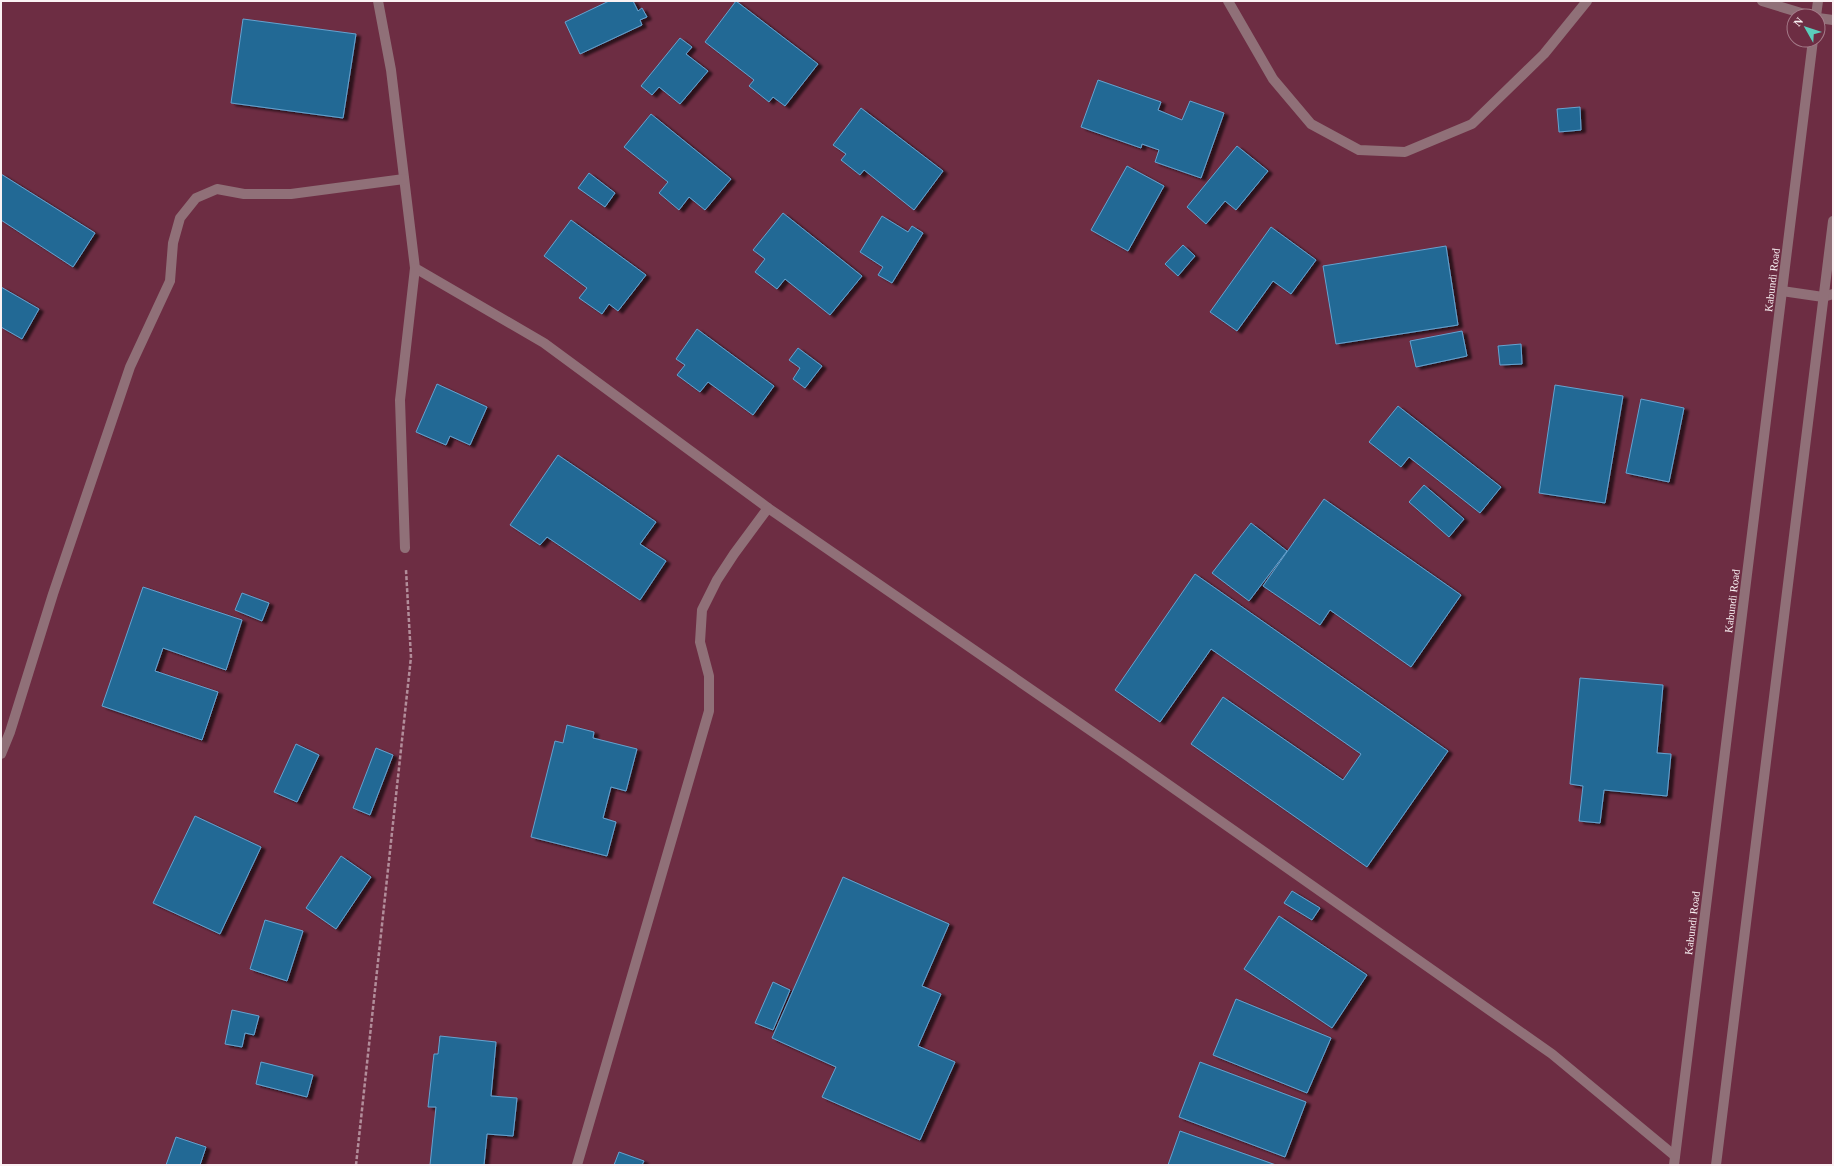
<svg xmlns="http://www.w3.org/2000/svg" width="1834" height="1166" viewBox="0 0 1834 1166" font-family="'Times New Roman',serif">
<defs>
<filter id="shadow"><feDropShadow dx="4.5" dy="2.5" stdDeviation="1" flood-color="#0009"/></filter>
</defs>
<rect width="100%" height="100%" fill="#6d2d43"/>
<!-- building -->
<g fill="#236995" stroke="#64a3d0" filter="url(#shadow)">
<polygon points="609,1 633,1 638,11 642,8 647,17 640,20 642,25 580,54 565,22"/>
<polygon points="736,1 818,64 785,106 773,97 769,102 749,86 754,80 705,42"/>
<polygon points="243,19 356,34 343,118 231,103"/>
<polygon points="680,38 692,47 686,54 708,71 680,104 659,87 652,95 641,86"/>
<polygon points="1098,80 1161,102 1158,110 1182,120 1190,101 1224,113 1201,178 1155,162 1159,150 1142,144 1141,148 1081,127"/>
<polygon points="1580,107 1581,130 1559,132 1557,109"/>
<polygon points="861,108 943,171 914,210 864,170 860,175 841,160 846,154 833,145"/>
<polygon points="651,114 731,179 705,210 689,197 679,210 659,193 668,182 624,147"/>
<polygon points="1237,146 1268,171 1236,210 1225,201 1206,224 1187,207"/>
<polygon points="1127,166 1164,186 1128,251 1091,230"/>
<polygon points="589,173 615,193 605,207 578,188"/>
<polygon points="1,174 95,233 73,267 1,220"/>
<polygon points="783,213 862,276 830,315 785,279 777,289 755,272 765,259 753,250"/>
<polygon points="882,216 908,232 912,226 923,233 892,283 878,275 883,267 860,252"/>
<polygon points="571,220 646,275 618,311 609,304 602,314 579,298 587,288 544,256"/>
<polygon points="1271,227 1316,260 1291,294 1273,281 1237,331 1210,312"/>
<polygon points="1183,245 1195,256 1178,276 1165,264"/>
<polygon points="1446,246 1458,325 1336,344 1323,266"/>
<polygon points="1,287 39,309 22,339 1,327"/>
<polygon points="697,329 774,386 753,415 708,382 700,392 677,375 685,365 676,359"/>
<polygon points="1462,331 1467,356 1416,367 1410,341"/>
<polygon points="1521,344 1522,364 1500,365 1498,346"/>
<polygon points="798,348 822,366 805,388 793,379 800,368 789,360"/>
<polygon points="437,384 487,407 470,445 450,436 446,445 416,432"/>
<polygon points="1555,385 1623,396 1605,503 1539,493"/>
<polygon points="1641,399 1684,408 1669,482 1626,473"/>
<polygon points="1398,406 1501,487 1480,513 1409,457 1401,467 1369,442"/>
<polygon points="558,455 656,522 640,544 666,561 640,600 547,537 540,545 510,525"/>
<polygon points="1424,485 1464,519 1449,537 1409,502"/>
<polygon points="1324,499 1461,595 1411,667 1330,610 1320,625 1263,586"/>
<polygon points="1251,523 1287,551 1249,601 1212,573"/>
<polygon points="1195,574 1448,751 1367,867 1191,744 1223,697 1343,780 1361,754 1211,649 1160,722 1115,690"/>
<polygon points="143,587 242,620 226,670 163,648 155,671 218,692 202,740 102,706"/>
<polygon points="242,593 269,603 262,621 235,610"/>
<polygon points="1580,678 1663,685 1657,753 1671,754 1667,796 1604,790 1600,823 1579,821 1583,786 1570,784"/>
<polygon points="567,725 594,732 593,738 637,749 626,791 611,787 603,818 616,822 607,856 531,837 555,741 563,743"/>
<polygon points="296,744 319,755 297,802 274,792"/>
<polygon points="376,748 393,755 370,815 353,808"/>
<polygon points="195,816 261,847 220,934 153,903"/>
<polygon points="341,856 371,877 336,929 306,908"/>
<polygon points="843,877 949,924 922,986 941,994 918,1046 955,1062 920,1140 822,1097 836,1067 772,1038"/>
<polygon points="1292,891 1320,908 1312,920 1284,903"/>
<polygon points="1279,916 1367,975 1332,1028 1244,969"/>
<polygon points="265,920 303,931 287,981 250,969"/>
<polygon points="773,982 790,990 773,1030 755,1023"/>
<polygon points="1236,999 1331,1038 1307,1093 1213,1055"/>
<polygon points="232,1010 259,1016 254,1035 245,1033 242,1047 225,1044"/>
<polygon points="440,1036 496,1042 491,1096 517,1098 513,1136 487,1134 484,1165 430,1165 436,1107 428,1107 434,1054 438,1054"/>
<polygon points="261,1062 313,1075 307,1097 256,1084"/>
<polygon points="1200,1062 1306,1102 1285,1157 1179,1117"/>
<polygon points="1180,1131 1276,1165 1168,1165"/>
<polygon points="176,1137 206,1147 200,1165 166,1165"/>
<polygon points="619,1152 644,1161 642,1165 614,1165"/>
</g>
<g fill="none" stroke-linecap="round" stroke-linejoin="round">
<!-- path -->
<polyline stroke="#b28d9a" stroke-width="2.5" stroke-dasharray="4 2" stroke-linecap="butt" points="356,1165 411,657 406,570"/>
<!-- minor -->
<g stroke="#907078" stroke-width="10">
<polyline points="378,1 391,70 415,268 544,343 768,508 1129,757 1552,1054 1675,1156"/>
<polyline points="1228,1 1273,79 1311,124 1359,150 1405,152 1472,124 1544,54 1587,1"/>
<polyline points="1762,1 1811,16"/>
<polyline points="1816,16 1818,1"/>
<polyline points="1818,18 1833,20"/>
<polyline points="1782,291 1823,297 1833,294"/>
<polyline points="405,548 400,400 415,268"/>
<polyline points="1,754 10,732 53,594 130,367 170,281 173,243 180,218 196,198 217,189 244,194 291,194 404,179"/>
<polyline points="577,1165 709,711 709,676 700,642 702,610 717,580 734,554 768,508"/>
<polyline points="1674,1165 1813,40"/>
<polyline points="1716,1165 1833,221"/>
</g>
</g>
<g text-anchor="middle" dominant-baseline="central" stroke-width="3" stroke-linejoin="round" paint-order="stroke">
<!-- street labels -->
<g font-size="11" fill="#faf2f4" stroke="#6d2d43">
<text transform="translate(1772 280) rotate(-83)">Kabundi Road</text>
<text transform="translate(1732 601) rotate(-83)">Kabundi Road</text>
<text transform="translate(1692 923) rotate(-83)">Kabundi Road</text>
</g>
</g>
<!-- border -->
<rect width="1834" height="1166" fill="none" stroke="#faf2f4" stroke-width="4"/>
<!-- north arrow -->
<g transform="translate(1806 28) rotate(309)"><circle r="19" fill="#6d2d43" stroke="#a57c8a"/>
<path d="M0-3L7 15L0 10L-7 15Z" fill="#5bcebb"/>
<text y="-6" font-size="11" font-weight="bold" text-anchor="middle" fill="#faf2f4">N</text>
</g>
</svg>
